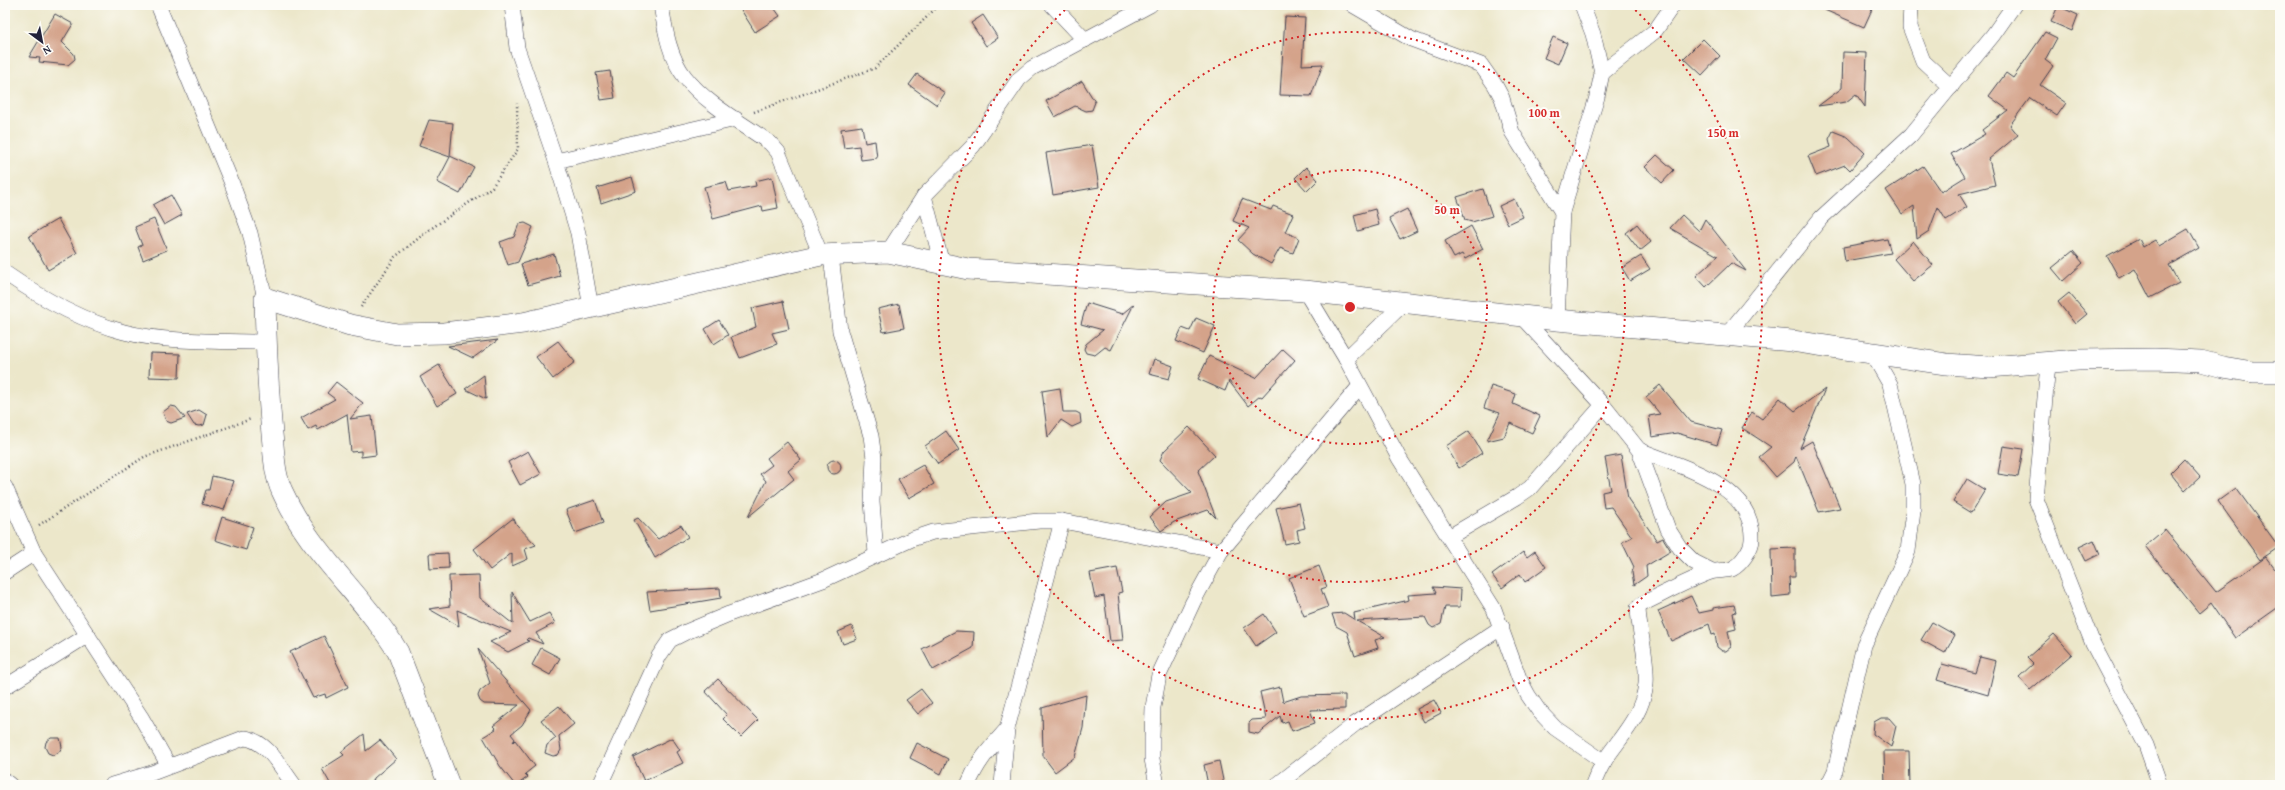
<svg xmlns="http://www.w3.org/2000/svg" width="2285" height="790" viewBox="0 0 2285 790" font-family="'Gentium Book Plus',serif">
<rect width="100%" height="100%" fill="#fdfcf7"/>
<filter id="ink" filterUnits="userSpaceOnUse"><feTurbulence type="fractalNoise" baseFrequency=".025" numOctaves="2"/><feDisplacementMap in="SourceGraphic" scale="8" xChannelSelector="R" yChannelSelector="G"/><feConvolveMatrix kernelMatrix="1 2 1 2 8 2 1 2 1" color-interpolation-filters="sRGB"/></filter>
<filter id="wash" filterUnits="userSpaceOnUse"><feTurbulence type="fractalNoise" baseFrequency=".012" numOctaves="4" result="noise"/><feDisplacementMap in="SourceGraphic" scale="16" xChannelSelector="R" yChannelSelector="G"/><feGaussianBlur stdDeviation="0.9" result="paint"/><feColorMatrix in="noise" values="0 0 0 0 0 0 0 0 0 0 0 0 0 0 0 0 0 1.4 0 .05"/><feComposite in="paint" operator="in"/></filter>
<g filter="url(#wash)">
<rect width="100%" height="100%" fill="#ece7ca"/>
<g id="blocks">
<!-- building -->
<g fill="#d4a38a">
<polygon points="738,5 772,5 780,16 755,32"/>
<polygon points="1813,5 1874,5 1864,27"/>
<polygon points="2058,6 2078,15 2072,31 2051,22"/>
<polygon points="55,14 73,24 62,42 74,54 75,59 68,65 39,62 40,58 29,57"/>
<polygon points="983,15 998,38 986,46 971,23"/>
<polygon points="1285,17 1305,18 1302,65 1323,64 1311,96 1280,95"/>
<polygon points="2045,32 2057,38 2045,60 2053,66 2040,85 2066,103 2057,116 2030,98 2010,125 2018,135 1989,159 1995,185 1959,194 1967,207 1946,220 1938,207 1929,231 1917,239 1914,206 1902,214 1886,190 1923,166 1941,192 1965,177 1951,154 1985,134 1982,130 2008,110 1989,96 2006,73 2013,78"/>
<polygon points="1553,37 1567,43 1558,64 1544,58"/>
<polygon points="1703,39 1720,56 1702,75 1684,58"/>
<polygon points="1843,52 1867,53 1865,107 1856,94 1846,102 1818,106 1842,88"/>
<polygon points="610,71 615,98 601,100 596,73"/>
<polygon points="917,74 945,93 937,105 909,85"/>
<polygon points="1082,81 1095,102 1092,110 1086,111 1075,106 1055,117 1046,101"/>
<polygon points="429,120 453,123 450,156 474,167 460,194 437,182 450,157 419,146"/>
<polygon points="862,126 865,143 875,141 877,158 861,160 859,146 844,148 841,129"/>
<polygon points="1833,131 1848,137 1865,153 1850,170 1845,165 1816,176 1808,156 1831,147 1829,139"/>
<polygon points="1092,145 1099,187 1053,195 1046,153"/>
<polygon points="1657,155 1674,170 1662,183 1645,167"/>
<polygon points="1306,167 1318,180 1307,191 1295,178"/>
<polygon points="632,177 636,191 601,203 597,188"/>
<polygon points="772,177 778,208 763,211 762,206 713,219 704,187 726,182 729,191 756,186 755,181"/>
<polygon points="1483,189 1492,216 1472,222 1465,220 1457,197"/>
<polygon points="171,195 182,215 164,225 153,205"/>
<polygon points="1242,199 1271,210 1273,206 1293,214 1285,232 1299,238 1293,253 1280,248 1271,264 1253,254 1238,240 1249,228 1233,221"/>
<polygon points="1514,199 1523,217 1508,224 1499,206"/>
<polygon points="1375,209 1379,225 1358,231 1354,215"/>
<polygon points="1407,209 1417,231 1400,239 1389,218"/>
<polygon points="1682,215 1699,231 1705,219 1746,271 1731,263 1706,287 1696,276 1718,256 1670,228"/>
<polygon points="58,219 77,253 48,270 29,236"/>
<polygon points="154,219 167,250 143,260 138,247 142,245 135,227"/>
<polygon points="525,223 533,227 518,262 508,265 500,242 514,237 519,224"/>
<polygon points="1637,224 1651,242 1640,251 1626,233"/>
<polygon points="1471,226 1483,249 1465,259 1462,254 1454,258 1445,241"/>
<polygon points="2188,229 2199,248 2169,265 2179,283 2150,298 2135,269 2119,278 2107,256 2139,239 2143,247 2155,240 2159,246"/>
<polygon points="1887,239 1891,253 1845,261 1843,247"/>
<polygon points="1913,241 1933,265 1913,281 1894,259"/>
<polygon points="2073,251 2083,263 2063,281 2052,268"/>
<polygon points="554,254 560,276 528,285 521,264"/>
<polygon points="1641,256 1650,269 1630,281 1622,268"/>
<polygon points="2069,293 2087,314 2075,324 2058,302"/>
<polygon points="783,301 789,329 772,333 777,344 740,358 731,337 756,327 752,308"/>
<polygon points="1087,303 1122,314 1134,304 1111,350 1105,347 1095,355 1086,353 1084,349 1086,344 1103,330 1081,324"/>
<polygon points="899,304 904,328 883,332 878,309"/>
<polygon points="1196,318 1215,326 1203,353 1176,341 1182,328 1190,331"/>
<polygon points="719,320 728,335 714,344 705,329"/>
<polygon points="498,340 473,358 448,346"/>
<polygon points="558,341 575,362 553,379 536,357"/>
<polygon points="1283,349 1295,360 1262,397 1260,396 1248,406 1229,381 1225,391 1198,379 1209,356 1256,378"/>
<polygon points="150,353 180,354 179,378 149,377"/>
<polygon points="1154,359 1173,366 1169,379 1149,374"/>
<polygon points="439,365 457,394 437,406 420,377"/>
<polygon points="484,375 486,399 465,389"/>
<polygon points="336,382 363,403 350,419 372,416 376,455 361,457 361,451 351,452 347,414 318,430 316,426 308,430 301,418 335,399 327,393"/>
<polygon points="1660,385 1691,422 1722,430 1717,445 1677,433 1652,437 1649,416 1660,414 1646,397"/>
<polygon points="1491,386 1516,394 1513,404 1540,416 1532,433 1510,423 1504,437 1487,441 1500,413 1484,408"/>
<polygon points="1060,388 1063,412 1076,412 1080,414 1081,423 1072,427 1061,420 1048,437 1042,391"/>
<polygon points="1825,389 1800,448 1812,441 1840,508 1819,512 1796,456 1794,462 1776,477 1759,457 1771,447 1742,428 1752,412 1762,419 1780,398 1795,411"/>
<polygon points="171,406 176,407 185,418 171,423 166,421 163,412"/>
<polygon points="199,410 207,415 204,425 199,426 194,425 187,414"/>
<polygon points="1189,427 1215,455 1198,471 1216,518 1208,510 1174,522 1161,531 1150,517 1166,502 1192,493 1160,460 1164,451"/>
<polygon points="946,431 959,450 938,464 925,446"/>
<polygon points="1469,431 1482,453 1459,468 1446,446"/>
<polygon points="787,442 801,460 788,471 794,479 748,517 766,481 760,474 772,465 767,458"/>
<polygon points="2003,446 2023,449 2018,477 1998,474"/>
<polygon points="528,451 541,474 520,485 508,462"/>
<polygon points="1621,455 1628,499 1657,541 1663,538 1671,551 1646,566 1647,576 1634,585 1632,572 1634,567 1622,542 1632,537 1611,507 1604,508 1602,492 1611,490 1605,458"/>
<polygon points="2184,459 2200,477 2185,491 2170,473"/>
<circle cx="834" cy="467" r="7"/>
<polygon points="923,465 934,484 909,498 898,479"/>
<polygon points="212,476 234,481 224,510 202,504 206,490 209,490"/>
<polygon points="1967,479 1985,490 1971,513 1953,502"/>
<polygon points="2236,488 2279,547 2260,560 2218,501"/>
<polygon points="595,500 603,523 575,533 566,510"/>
<polygon points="1299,503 1305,528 1297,530 1299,541 1285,544 1276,508"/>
<polygon points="222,517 253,527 246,550 215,540"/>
<polygon points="638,518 658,539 681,525 688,537 655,558 634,520"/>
<polygon points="512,519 514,519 516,524 536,545 525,549 528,559 512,566 512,553 490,570 474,549"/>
<polygon points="2165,529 2216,592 2266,557 2280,576 2280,606 2235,638 2211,603 2199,613 2145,546"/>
<polygon points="2094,540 2100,554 2086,561 2079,547"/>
<polygon points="1795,548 1795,577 1789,577 1790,595 1772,597 1771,549"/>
<polygon points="1535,551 1546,567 1525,582 1520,574 1502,588 1492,575 1523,552 1527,557"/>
<polygon points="448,553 449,568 430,569 429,554"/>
<polygon points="1319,566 1327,587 1321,589 1328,607 1304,616 1289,578"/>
<polygon points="1117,568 1122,592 1118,593 1123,640 1110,641 1104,596 1095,598 1090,573"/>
<polygon points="479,575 480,598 513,624 512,592 530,622 549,613 555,623 536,633 543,644 528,638 526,640 529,641 508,652 490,642 511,632 457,610 459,626 429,609 450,606 449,576"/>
<polygon points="1433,587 1461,589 1460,607 1445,607 1441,624 1433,628 1429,625 1425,617 1357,621 1385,637 1375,640 1378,648 1355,656 1347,632 1336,626 1332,614 1344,613 1355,620 1354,613 1409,600 1408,595 1436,593"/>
<polygon points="720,588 721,598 650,610 647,592"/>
<polygon points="1691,596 1699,613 1713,610 1713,608 1734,605 1736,612 1733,613 1736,629 1728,631 1731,647 1726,651 1722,651 1717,647 1715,634 1712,635 1709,624 1671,641 1658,611"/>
<polygon points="1264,614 1276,632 1256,646 1244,628"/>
<polygon points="1932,622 1955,635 1945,653 1921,640"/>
<polygon points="852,626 857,639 843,644 838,632"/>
<polygon points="956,631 974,632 973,648 933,670 922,649"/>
<polygon points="2054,634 2072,654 2030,690 2019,677 2033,664 2027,658"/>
<polygon points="324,636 348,687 326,698 325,694 313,698 290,652"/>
<polygon points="541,648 560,658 550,675 532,665"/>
<polygon points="478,649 531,710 522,725 511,734 515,739 513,742 515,740 535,766 525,774 528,777 517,785 515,785 500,766 483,737 496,729 493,726 519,705 484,704 480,701 478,696 480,691 490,683"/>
<polygon points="1980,657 1996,661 1988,695 1937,680 1942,664 1975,673"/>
<polygon points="718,679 758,720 741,737 723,719 727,715 705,691"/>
<polygon points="1280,687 1283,702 1301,696 1345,695 1345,709 1310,710 1315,723 1292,731 1288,721 1282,723 1280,716 1258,734 1249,732 1249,723 1252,720 1266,719 1260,692"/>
<polygon points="921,689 932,703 918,714 906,700"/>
<polygon points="1086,695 1083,728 1075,757 1055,772 1043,756 1042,708"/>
<polygon points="1434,700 1441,713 1424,722 1417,709"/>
<polygon points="559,706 574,724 559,736 561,750 558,755 553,756 545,753 547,745 556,738 541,720"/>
<polygon points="1881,718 1889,718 1896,726 1891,747 1873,734 1874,722"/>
<polygon points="364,734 366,751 380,740 396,759 374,778 372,785 331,785 322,769 344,755 341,752"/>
<polygon points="51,738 60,738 62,747 59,752 53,755 48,753 45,747 46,742"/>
<polygon points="672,738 680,750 677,752 683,763 644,781 633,757"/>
<polygon points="917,743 948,759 941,774 910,758"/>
<polygon points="1884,751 1909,751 1910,785 1885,785"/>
<polygon points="1219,761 1224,785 1208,785 1204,765"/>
</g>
</g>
</g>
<g filter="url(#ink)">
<use href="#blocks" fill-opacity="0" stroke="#404050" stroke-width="1"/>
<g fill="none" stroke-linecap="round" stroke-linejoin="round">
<defs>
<g id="street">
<polyline points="158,5 231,181 250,233 265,298"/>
<polyline points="512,5 517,48 556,161 578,233 591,308"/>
<path d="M661,5C665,29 669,57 685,77C706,104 742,123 770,143L778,152L821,255L831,256L840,331L871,436L874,458L872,501L876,554"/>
<polyline points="1052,5 1085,40"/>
<polyline points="1353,5 1411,39 1481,65 1495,85 1502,98 1512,132 1562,212"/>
<polyline points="1911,5 1910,27 1923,61 1951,87"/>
<polyline points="1602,73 1655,31 1673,5"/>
<polyline points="556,161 736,119"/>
<polyline points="924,196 942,264"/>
<polyline points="888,252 924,196 973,146 1019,79 1032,68 1150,5"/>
<path d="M5,273C41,298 82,321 124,332C167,343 221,341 266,342"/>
<polyline points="1305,291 1346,359 1399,458 1494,609 1519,678 1528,695 1539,711 1555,728 1604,762"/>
<polyline points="1519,314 1603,405 1639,450 1668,529 1680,548 1694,562 1712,571"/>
<polyline points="1557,320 1562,212 1597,97 1602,73 1593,34 1582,5"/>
<polyline points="1726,336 1821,218 1911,135 1993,35 2014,5"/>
<polyline points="1346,359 1403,304"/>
<polyline points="2048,364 2036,499 2093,644 2146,745 2160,785"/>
<polyline points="5,487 34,553 141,717 169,766"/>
<polyline points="1449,537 1517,497 1530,488 1603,405"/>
<polyline points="5,572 34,553"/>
<polyline points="5,687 88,635"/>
<polyline points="5,781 10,785"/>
<path d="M112,785L152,773L244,738C267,740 281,768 294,785"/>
<polyline points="600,785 659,656 670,640 686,632 729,614 823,580 912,539 933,532 951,530 1039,521 1062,521 1221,551"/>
<path d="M968,785C977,762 991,747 1007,729L1062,521"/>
<polyline points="1002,785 1007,729"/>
<polyline points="1157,785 1152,759 1152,737 1153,707 1159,675 1193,602 1221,551 1359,387"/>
<polyline points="1277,785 1355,724 1502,627"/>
<path d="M1593,785C1596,777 1600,768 1605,760C1622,735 1642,716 1646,684C1648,658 1639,634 1638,608L1642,604C1665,593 1688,580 1711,572C1718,570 1726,571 1732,569C1741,564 1752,549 1752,539C1754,484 1680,467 1639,450"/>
<polyline points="1828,785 1835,771 1864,645 1908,551 1913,511 1913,484 1890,384 1872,353"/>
</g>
<path id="secondary" d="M449,785L398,652C364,596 309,552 282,491C274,474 274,452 272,434C268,389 266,344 265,298L350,325L397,334L444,333L523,323L821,255L888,252L968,269L1305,291L1557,320L1792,341L1946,364L1989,367L2078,360L2155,359L2201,361L2223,367L2253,372H2280"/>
</defs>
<!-- street casing -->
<use href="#street" stroke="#404050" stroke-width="16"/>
<!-- secondary casing -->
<use href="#secondary" stroke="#404050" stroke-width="22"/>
<!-- path -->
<g stroke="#404050" stroke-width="2.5" stroke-dasharray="1 3" stroke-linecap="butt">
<polyline points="754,112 875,68 939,5"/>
<polyline points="361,307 395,257 429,230 492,187 518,149 517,103"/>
<polyline points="39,525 144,457 251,419"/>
</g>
<!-- street -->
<use href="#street" stroke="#fff" stroke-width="15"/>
<!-- secondary -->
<use href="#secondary" stroke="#fff" stroke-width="21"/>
</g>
</g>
<!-- distance rings -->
<g fill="none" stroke="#d62828" stroke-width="2" stroke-dasharray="2 4">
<circle cx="1350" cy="307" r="137"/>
<circle cx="1350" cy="307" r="275"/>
<path d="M1631 6A412 412 0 1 1 1069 6"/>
</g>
<circle cx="1350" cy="307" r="6" fill="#d62828" stroke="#fdfcf7" stroke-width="2"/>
<g font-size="12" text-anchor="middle" font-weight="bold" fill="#d62828" stroke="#fdfcf7" stroke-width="4" stroke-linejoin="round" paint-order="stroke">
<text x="1544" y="117">100 m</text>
<text x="1723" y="137">150 m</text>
<text x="1447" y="214">50 m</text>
</g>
<!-- margin -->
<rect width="2285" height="790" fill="none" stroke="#fdfcf7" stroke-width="20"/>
<!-- north arrow -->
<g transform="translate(42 42) rotate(148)" stroke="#fdfcf7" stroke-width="3" paint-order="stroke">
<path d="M0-3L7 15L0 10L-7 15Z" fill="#22223b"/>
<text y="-6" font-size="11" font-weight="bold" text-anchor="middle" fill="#22223b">N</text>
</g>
</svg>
